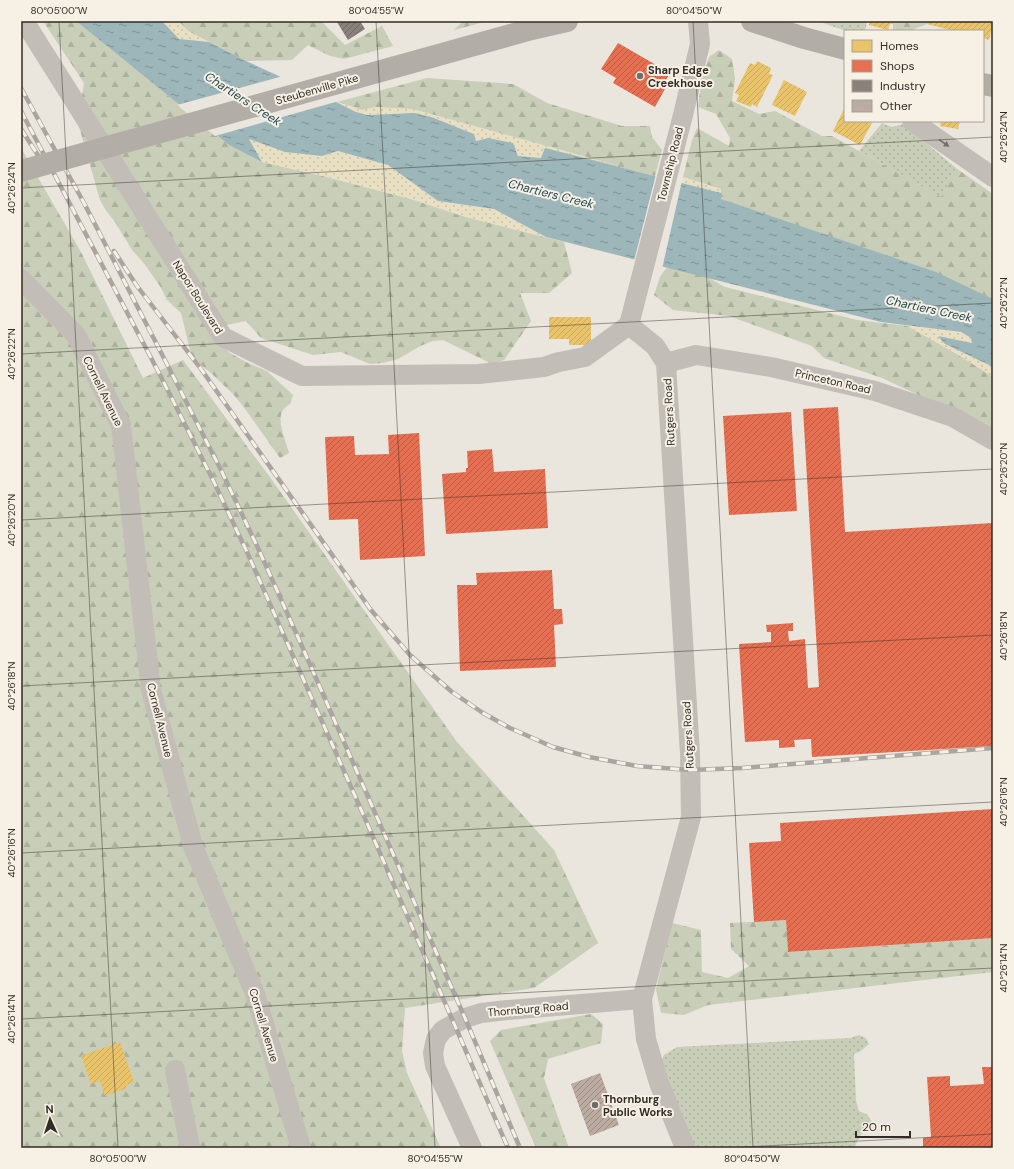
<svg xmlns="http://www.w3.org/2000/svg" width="1014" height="1169" viewBox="0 0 1014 1169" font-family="'DM Sans',sans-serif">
<defs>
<pattern id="grass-dots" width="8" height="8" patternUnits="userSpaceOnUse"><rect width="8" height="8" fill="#c8ceb8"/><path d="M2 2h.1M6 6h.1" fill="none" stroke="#acb19e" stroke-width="1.8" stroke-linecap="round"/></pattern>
<pattern id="forest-firs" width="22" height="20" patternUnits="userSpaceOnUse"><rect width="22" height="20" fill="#c8ceb8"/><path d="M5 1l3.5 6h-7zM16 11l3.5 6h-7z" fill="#acb19e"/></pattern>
<pattern id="sand-dots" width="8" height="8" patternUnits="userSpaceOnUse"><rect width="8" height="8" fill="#e9e0c4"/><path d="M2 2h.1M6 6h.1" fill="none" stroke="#c8c0a8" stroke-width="1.8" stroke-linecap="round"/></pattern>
<pattern id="water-ripples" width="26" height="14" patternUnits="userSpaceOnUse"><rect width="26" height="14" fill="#9cb6b9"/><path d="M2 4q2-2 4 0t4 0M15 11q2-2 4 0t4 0" fill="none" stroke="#809496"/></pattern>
<pattern id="homes-hatch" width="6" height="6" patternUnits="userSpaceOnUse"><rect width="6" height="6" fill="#e9c46a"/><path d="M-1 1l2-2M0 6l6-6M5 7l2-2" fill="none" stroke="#c8a95c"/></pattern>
<pattern id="shops-hatch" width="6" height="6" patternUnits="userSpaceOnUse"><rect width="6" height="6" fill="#e76f51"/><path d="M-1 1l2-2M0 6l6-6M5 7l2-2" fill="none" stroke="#bc5b43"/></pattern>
<pattern id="industry-hatch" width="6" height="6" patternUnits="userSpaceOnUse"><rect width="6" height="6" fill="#8a817c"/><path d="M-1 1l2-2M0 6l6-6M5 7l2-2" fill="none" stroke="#716a65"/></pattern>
<pattern id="building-hatch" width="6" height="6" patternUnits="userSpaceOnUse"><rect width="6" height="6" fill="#bcaba0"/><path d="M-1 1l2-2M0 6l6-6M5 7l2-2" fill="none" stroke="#998b82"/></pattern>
</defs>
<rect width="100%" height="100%" fill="#eae5dd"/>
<!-- grass -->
<g fill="url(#grass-dots)">
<polygon points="818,21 867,21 865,31 848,31 837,28"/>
<polygon points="882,123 892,127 903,124 956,168 942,198 859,151"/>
<polygon points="859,1035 866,1038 869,1044 861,1051 854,1054 856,1101 859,1111 868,1115 871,1121 868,1127 861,1134 854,1148 694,1148 661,1062 664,1055 677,1047 850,1038"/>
</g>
<!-- forest -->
<g fill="url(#forest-firs)">
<path d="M43,21H76L229,145L262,162L323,176L411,199L466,217L564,242L572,273L549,293H520L531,321L504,360L492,364L443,340L433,341L420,346L410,352L398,359L383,363L370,364L341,352L313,355L261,338L246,321L227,325L219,344L230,353L248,363L267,371L293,395C290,407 289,403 283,410C276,420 286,441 289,453L280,458L243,406L232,393L211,373L192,358L181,313L167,300L160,286L143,262L132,250L115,222L105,209L100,200L78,123L84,83Z"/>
<polygon points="178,21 321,21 345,45 382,26 393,46 344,59 330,56 308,45 292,60 246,61 188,31"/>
<polygon points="463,21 488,21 454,30"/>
<polygon points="893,21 928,21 927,24 909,31 893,31"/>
<polygon points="719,50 732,59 735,79 732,101 759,114 775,111 822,136 832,136 941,197 956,168 993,194 993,300 720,199 721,189 683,177 692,140 697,128 729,146 730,138 716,114 698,107 702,77 709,57"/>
<polygon points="427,78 513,84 547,103 622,126 650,126 652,137 662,150 655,176 377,107 362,110 337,102"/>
<polygon points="21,148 81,252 143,378 183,360 272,480 457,742 554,850 598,943 534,988 405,1008 402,1051 407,1073 441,1148 21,1148"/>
<polygon points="673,258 725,287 857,320 908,326 962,357 993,377 993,430 882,378 824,358 812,346 729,316 673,310 654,295 660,277"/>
<polygon points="786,920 788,952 993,938 993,972 708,1005 684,1015 661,1013 656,989 672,923 701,930 702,972 728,978 749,966 731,949 730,923"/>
<polygon points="591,1014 603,1024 601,1043 548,1059 544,1078 569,1148 536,1148 490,1041 501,1030"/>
</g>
<!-- sand -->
<g fill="url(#sand-dots)">
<polygon points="162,21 178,21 188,31 209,42 179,39"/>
<polygon points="337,102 362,110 377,107 413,109 627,168 545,148 541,158 518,156 488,138 476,141 474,134 431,117 414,113 376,114 367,115 356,112"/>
<polygon points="248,138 285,152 322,156 338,151 388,165 438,201 494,209 546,237 466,217 411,199 323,176 262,162"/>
<polygon points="683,177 721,189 721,193 682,183"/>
<polygon points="907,326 961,332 971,338 973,343 939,336 945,344 993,367 993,377 962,357"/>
</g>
<!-- water -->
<polygon fill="url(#water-ripples)" points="76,21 162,21 179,39 209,42 246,61 336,102 356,112 367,115 414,113 431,117 474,134 476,141 488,138 513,143 518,156 541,158 545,148 721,193 721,199 936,272 993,299 993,367 945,344 938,336 972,343 971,338 961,332 881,322 546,237 494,209 438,201 388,165 338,151 322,156 285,152 249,139 262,162 229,145"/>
<!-- pier -->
<g fill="#eae5dd">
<polygon points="283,76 339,101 215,136 177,105"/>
<polygon points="656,174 682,181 662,269 634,261"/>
</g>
<!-- homes -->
<g fill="url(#homes-hatch)">
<polygon points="870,21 894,21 893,24 890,24 888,30 869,25"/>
<polygon points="928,21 993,21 993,23 989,40 983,38 983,31 954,31 927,24"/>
<polygon points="757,61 771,68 769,74 773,75 757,107 752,104 751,107 736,101 739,95 735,93 750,63 755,65"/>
<polygon points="784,80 807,92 795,116 772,105"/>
<polygon points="845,107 845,121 868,121 872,123 860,145 833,131"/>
<polygon points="941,121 960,121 958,129 940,126"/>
<polygon points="549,317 591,317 591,345 569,345 569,339 549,339"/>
<polygon points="120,1042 134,1082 126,1085 127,1088 105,1096 100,1081 91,1084 81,1056"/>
</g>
<!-- shops -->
<g fill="url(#shops-hatch)">
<polygon points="618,43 670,73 663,85 666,87 655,107 613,83 616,78 601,69"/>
<polygon points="838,407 845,532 993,523 993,746 812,757 811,739 794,740 795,747 779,748 779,740 745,742 739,644 771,642 771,632 767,632 766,625 793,623 793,631 788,631 789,641 805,639 808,688 819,687 803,409"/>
<polygon points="791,412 797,511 729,515 723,416"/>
<polygon points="419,433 425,556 360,560 358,519 329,520 325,437 354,436 355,455 389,454 388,435"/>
<polygon points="492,449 494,472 545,469 548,528 446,534 442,474 466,472 466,468 468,468 467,451"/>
<polygon points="552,570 554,609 562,609 563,624 554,625 556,667 460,671 457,585 477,585 476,573"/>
<polygon points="993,809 993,938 788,952 786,920 754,922 749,843 781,841 780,823"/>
<polygon points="982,1067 993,1067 993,1148 923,1148 923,1138 931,1137 927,1077 950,1076 950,1086 984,1084"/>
</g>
<!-- industry -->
<polygon fill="url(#industry-hatch)" points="339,21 360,21 365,29 348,40 337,22"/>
<!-- building -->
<polygon fill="url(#building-hatch)" points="600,1073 619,1125 590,1136 571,1084"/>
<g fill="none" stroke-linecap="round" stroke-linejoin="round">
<!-- street -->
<g stroke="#c2bdb6" stroke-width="20">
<polyline points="24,21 223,337 302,376 479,374 544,367 559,362 585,357 629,325 683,115 700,44 698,21"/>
<polyline points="912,121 993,177"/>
<polyline points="21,279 76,335 121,425 151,690 193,846 255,994 301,1148"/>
<polyline points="629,325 655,346 666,363 690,754 691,817 642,999 646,1039 659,1083 685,1148"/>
<polyline points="666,363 696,355 771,367 875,391 953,417 993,440"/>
<polyline points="175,1070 190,1148"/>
<polyline points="472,1148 435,1066 433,1053 436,1039 443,1030 465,1018 481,1013 507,1010 642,999"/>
</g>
<!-- secondary -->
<g stroke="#b3ada7" stroke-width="22">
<polyline points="752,21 804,38 845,49"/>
<polyline points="983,84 993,86"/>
</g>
<defs>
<g id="rail">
<polyline points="21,88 84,203 169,368 222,472 258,548 301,644 465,1018 520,1148"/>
<polyline points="21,111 159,373 212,478 247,552 367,823 508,1148"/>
<polyline points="21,129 43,163"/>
<polyline points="114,251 137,286 201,369 371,610 410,655 452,692 483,713 510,728 553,747 589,757 637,766 690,770 742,768 993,748"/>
</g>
</defs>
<!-- rail casing -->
<use href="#rail" stroke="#aaa5a1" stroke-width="4.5"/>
<!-- rail -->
<use href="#rail" stroke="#f7f0e4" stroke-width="3" stroke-dasharray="9" stroke-linecap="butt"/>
<!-- secondary-bridge -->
<polyline stroke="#b3ada7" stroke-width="22" points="21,171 532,29 567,21"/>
</g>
<!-- one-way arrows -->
<defs><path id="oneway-solid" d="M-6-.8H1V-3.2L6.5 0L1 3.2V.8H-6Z"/></defs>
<use fill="#736d67" href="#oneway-solid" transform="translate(944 143) rotate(35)"/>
<!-- ticks -->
<path fill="none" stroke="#322b26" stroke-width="1" stroke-opacity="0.45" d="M59,21L118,1148M376,21L435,1148M693,21L753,1148M21,22L33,21M21,188L993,137M21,354L993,303M21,520L993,469M21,686L993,635M21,853L993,802M21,1019L993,968M726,1148L993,1134"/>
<!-- markers -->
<g fill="#726c66" stroke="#f7f0e4" stroke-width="1.5">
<circle cx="640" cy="76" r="4"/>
<circle cx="595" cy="1105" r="4"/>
</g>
<g text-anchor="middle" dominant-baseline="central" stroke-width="4" stroke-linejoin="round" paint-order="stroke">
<!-- poi labels -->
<g font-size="11" font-weight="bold" fill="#322b26" stroke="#f7f0e4" text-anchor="start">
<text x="648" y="70">Sharp Edge<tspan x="648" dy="13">Creekhouse</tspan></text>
<text x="603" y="1099">Thornburg<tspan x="603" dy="13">Public Works</tspan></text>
</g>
<!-- street labels -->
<g font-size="11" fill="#322b26" stroke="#f7f0e4">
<text transform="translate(317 89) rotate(-16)">Steubenville Pike</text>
<text transform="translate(670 164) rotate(-76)">Township Road</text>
<text transform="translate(198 297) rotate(58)">Napor Boulevard</text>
<text transform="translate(833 381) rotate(13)">Princeton Road</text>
<text transform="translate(103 391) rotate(64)">Cornell Avenue</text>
<text transform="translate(669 412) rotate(-93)">Rutgers Road</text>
<text transform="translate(160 720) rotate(76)">Cornell Avenue</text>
<text transform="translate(688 735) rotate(-93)">Rutgers Road</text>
<text transform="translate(528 1009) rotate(-5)">Thornburg Road</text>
<text transform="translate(264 1025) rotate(73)">Cornell Avenue</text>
</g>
<!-- water labels -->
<g font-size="12" font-style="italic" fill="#1f4750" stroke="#f7f0e4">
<text transform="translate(243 99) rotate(33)">Chartiers Creek</text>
<text transform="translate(551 194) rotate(14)">Chartiers Creek</text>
<text transform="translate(929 309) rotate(12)">Chartiers Creek</text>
</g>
</g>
<!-- border -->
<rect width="1014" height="1169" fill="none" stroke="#f7f0e4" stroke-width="44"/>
<!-- legend -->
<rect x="844" y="30" width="140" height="92" fill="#f7f0e4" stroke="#a8a198"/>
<rect x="852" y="40" width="20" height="12" fill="#e9c46a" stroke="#a8a198"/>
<text x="880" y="50" font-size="12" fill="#322b26">Homes</text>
<rect x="852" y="60" width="20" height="12" fill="#e76f51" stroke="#a8a198"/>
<text x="880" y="70" font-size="12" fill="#322b26">Shops</text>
<rect x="852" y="80" width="20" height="12" fill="#8a817c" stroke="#a8a198"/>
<text x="880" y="90" font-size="12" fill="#322b26">Industry</text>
<rect x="852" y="100" width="20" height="12" fill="#bcaba0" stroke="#a8a198"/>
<text x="880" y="110" font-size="12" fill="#322b26">Other</text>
<!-- north arrow -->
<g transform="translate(50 1119) rotate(357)" stroke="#f7f0e4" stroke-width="3" paint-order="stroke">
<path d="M0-3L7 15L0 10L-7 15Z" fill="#322b26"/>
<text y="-6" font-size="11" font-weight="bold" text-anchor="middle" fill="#322b26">N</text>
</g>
<!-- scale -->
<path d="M856 1131v6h54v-6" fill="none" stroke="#322b26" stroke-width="2"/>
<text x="862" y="1131" font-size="12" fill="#322b26" stroke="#f7f0e4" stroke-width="3" paint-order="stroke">20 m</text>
<rect x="22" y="22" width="970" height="1125" fill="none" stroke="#322b26" stroke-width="1.5"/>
<g font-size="10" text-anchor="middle" fill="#322b26">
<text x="59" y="14">80°05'00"W</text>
<text x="376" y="14">80°04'55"W</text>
<text x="694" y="14">80°04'50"W</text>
<text transform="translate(1003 137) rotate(-90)" y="4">40°26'24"N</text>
<text transform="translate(11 188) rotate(-90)" y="4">40°26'24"N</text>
<text transform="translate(1003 303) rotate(-90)" y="4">40°26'22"N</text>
<text transform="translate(11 354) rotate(-90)" y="4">40°26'22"N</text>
<text transform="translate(1003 469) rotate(-90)" y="4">40°26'20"N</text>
<text transform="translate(11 520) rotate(-90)" y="4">40°26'20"N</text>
<text transform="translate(1003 636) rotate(-90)" y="4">40°26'18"N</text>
<text transform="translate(11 686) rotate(-90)" y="4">40°26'18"N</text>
<text transform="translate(1003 802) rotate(-90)" y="4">40°26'16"N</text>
<text transform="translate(11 853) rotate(-90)" y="4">40°26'16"N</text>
<text transform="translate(1003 968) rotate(-90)" y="4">40°26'14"N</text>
<text transform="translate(11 1019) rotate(-90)" y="4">40°26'14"N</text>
<text x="118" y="1162">80°05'00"W</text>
<text x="435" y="1162">80°04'55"W</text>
<text x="752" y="1162">80°04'50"W</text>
</g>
</svg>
